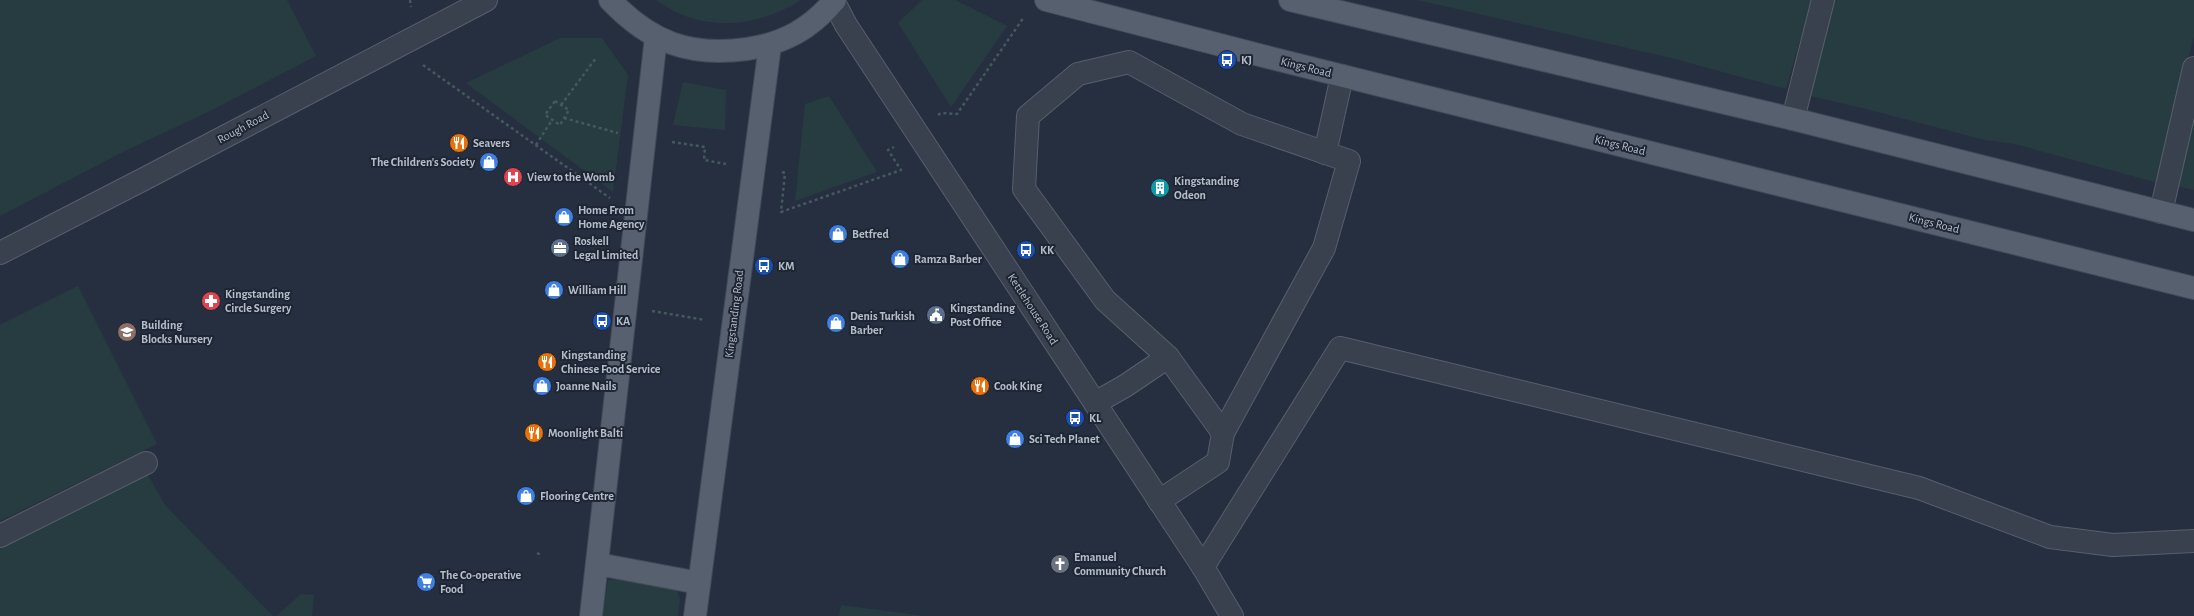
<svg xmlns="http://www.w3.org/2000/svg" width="2194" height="616" viewBox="0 0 2194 616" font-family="'Alegreya Sans',sans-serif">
<rect width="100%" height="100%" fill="#252f3f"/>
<!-- green -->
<g fill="#273c40">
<polygon points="0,0 287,0 316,56 212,110 121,153 0,216"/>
<path d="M656,0H801C765,23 721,31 680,14C672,11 664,5 656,0Z"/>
<polygon points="922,0 955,0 1007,26 951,107 898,23"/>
<polygon points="1417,0 1812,0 1786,89 1667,57"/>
<polygon points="1831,0 2194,0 2194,36 2158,183 2015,144 1985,140 1866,109 1806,95"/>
<polygon points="560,38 602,38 628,75 613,192 466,83"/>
<polygon points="683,82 726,90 725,130 673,125"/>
<polygon points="2194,93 2194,190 2173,185"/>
<polygon points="829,96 877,172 795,201 805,104"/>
<polygon points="78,286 157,444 0,521 0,325"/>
<polygon points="147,473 165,505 273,616 0,616 0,547"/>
<polygon points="618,579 677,590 680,600 678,616 603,616 608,580"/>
<polygon points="301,594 314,595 312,616 276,616"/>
<polygon points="841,605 925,616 839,616"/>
</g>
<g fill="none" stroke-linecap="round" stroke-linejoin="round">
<defs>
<g id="minor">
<polyline points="834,2 846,25 1203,567 1232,616"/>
<polygon points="1129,62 1242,124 1349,161 1324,248 1223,433 1168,357 1105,300 1024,189 1028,116 1078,74"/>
<polyline points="1793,119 1823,0"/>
<polyline points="1325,153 1342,76"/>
<polyline points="2161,212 2194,68"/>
<polyline points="0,253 144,179 486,0"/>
<polyline points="1095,403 1125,386 1168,357"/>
<polyline points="1159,501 1218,462 1223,433"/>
<polyline points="0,536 146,463"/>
<polyline points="1203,567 1340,348 1919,488 2050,537 2113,545 2194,541"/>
</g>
<g id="major">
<path d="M610,0C650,42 689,57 747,49C785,43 810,29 835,0"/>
<polyline points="1046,0 1267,57 2194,288"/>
<polyline points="1290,0 1793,119 2194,220"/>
<polyline points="598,564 699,583"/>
<polyline points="591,616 656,37"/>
<polyline points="695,616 770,45"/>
</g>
</defs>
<!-- minor casing -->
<use href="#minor" stroke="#575f6d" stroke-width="24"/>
<!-- major casing -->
<use href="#major" stroke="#424a58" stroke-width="24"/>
<!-- path -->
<g stroke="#45595d" stroke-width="2.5" stroke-dasharray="3 3" stroke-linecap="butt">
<polyline points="410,0 411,7"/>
<polyline points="423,65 610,198"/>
<polygon points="555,101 569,110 560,125 545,115"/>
<polyline points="561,105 596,58"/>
<polyline points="938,115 941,113 957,114 1024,17"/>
<polyline points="564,118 618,133"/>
<polyline points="672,142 705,147 704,160 726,164"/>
<polyline points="536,145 552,120"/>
<polyline points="782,172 785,173 781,212 901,170 888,150 894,147"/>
<polyline points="652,311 705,320"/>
<polyline points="537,553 539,554 539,558"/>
</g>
<!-- minor -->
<use href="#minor" stroke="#39414f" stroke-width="22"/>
<!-- major -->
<use href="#major" stroke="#57606f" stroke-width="22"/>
</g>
<!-- icons -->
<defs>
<symbol id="bus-disc" viewBox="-11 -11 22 22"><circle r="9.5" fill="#1a4fb4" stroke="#1e2634"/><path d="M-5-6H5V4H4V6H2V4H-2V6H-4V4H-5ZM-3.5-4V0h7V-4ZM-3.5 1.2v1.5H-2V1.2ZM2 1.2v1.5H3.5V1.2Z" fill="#fff"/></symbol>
<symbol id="restaurant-disc" viewBox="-11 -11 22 22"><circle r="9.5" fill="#e8710a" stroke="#1e2634"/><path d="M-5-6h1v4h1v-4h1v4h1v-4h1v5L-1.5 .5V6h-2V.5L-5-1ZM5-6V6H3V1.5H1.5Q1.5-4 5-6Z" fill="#fff"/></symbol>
<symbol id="shop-disc" viewBox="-11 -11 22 22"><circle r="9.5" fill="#3f7fe0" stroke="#1e2634"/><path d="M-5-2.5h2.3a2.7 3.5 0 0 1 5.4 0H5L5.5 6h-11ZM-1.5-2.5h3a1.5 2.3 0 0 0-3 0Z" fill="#fff"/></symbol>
<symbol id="hospital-disc" viewBox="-11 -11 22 22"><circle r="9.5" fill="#e0444e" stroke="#1e2634"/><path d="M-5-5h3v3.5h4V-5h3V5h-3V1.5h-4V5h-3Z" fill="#fff"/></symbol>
<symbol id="building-disc" viewBox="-11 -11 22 22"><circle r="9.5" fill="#0f9aa8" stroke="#1e2634"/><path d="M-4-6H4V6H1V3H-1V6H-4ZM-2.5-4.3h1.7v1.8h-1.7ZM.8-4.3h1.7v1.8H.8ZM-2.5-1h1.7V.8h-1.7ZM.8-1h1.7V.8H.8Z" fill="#fff"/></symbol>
<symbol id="office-disc" viewBox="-11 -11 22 22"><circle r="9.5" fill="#5c6f8a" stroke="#1e2634"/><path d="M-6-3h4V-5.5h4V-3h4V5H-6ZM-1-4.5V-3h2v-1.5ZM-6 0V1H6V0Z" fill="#fff"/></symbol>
<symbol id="pharmacy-disc" viewBox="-11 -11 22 22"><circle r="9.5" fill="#e0444e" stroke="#1e2634"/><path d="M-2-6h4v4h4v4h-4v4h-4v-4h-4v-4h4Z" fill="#fff"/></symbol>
<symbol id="civic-disc" viewBox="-11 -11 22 22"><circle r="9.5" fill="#5c6f8a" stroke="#1e2634"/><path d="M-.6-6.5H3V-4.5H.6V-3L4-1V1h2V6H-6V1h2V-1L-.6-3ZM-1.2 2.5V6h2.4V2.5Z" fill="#fff"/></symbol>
<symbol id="school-disc" viewBox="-11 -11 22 22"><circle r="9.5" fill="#8d6e63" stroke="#1e2634"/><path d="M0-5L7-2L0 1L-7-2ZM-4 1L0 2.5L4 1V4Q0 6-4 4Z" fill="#fff"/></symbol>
<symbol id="church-disc" viewBox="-11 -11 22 22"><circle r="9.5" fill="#6b7280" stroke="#1e2634"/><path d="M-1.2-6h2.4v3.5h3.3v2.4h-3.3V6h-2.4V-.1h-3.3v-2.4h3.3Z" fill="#fff"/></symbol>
<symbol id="supermarket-disc" viewBox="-11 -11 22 22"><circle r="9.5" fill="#3f7fe0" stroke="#1e2634"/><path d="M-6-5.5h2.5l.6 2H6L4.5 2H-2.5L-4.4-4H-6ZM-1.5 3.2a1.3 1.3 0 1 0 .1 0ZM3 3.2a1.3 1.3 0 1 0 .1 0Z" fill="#fff"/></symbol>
</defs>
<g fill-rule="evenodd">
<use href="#bus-disc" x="1216" y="49" width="22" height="22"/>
<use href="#restaurant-disc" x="448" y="132" width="22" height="22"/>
<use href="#shop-disc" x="478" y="151" width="22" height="22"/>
<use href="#hospital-disc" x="502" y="166" width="22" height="22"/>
<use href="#building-disc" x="1149" y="177" width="22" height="22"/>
<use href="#shop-disc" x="553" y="206" width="22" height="22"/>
<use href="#shop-disc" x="827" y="223" width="22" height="22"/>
<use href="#office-disc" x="549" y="237" width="22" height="22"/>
<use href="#bus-disc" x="1015" y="239" width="22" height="22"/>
<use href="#shop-disc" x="889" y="248" width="22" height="22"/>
<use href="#bus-disc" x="753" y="255" width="22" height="22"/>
<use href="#shop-disc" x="543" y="279" width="22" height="22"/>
<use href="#pharmacy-disc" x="200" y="290" width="22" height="22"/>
<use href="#civic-disc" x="925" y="304" width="22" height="22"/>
<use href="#bus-disc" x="591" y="310" width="22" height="22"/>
<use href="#shop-disc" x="825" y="312" width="22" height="22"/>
<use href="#school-disc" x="116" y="321" width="22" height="22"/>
<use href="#restaurant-disc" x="536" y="351" width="22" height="22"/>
<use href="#shop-disc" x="531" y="375" width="22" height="22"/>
<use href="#restaurant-disc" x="969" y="375" width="22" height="22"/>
<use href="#bus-disc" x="1064" y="407" width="22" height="22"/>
<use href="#restaurant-disc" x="523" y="422" width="22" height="22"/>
<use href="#shop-disc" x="1004" y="428" width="22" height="22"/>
<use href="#shop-disc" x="515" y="485" width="22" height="22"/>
<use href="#church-disc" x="1049" y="553" width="22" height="22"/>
<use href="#supermarket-disc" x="415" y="571" width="22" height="22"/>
</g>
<g text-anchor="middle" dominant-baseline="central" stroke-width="4" stroke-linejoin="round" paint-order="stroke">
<!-- poi labels -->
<g font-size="12" font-weight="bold" fill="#b5bcca" stroke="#1e2634" text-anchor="start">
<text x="1241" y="60">KJ</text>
<text x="473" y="143">Seavers</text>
<text x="475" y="162" text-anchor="end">The Children's Society</text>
<text x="527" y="177">View to the Womb</text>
<text x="1174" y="181">Kingstanding<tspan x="1174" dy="14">Odeon</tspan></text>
<text x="578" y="210">Home From<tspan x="578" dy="14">Home Agency</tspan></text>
<text x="852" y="234">Betfred</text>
<text x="574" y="241">Roskell<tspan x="574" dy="14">Legal Limited</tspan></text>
<text x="1040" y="250">KK</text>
<text x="914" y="259">Ramza Barber</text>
<text x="778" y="266">KM</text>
<text x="568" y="290">William Hill</text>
<text x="225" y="294">Kingstanding<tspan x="225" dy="14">Circle Surgery</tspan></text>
<text x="950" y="308">Kingstanding<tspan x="950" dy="14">Post Office</tspan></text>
<text x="850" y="316">Denis Turkish<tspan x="850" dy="14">Barber</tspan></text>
<text x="616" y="321">KA</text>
<text x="141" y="325">Building<tspan x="141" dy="14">Blocks Nursery</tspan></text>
<text x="561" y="355">Kingstanding<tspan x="561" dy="14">Chinese Food Service</tspan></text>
<text x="556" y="386">Joanne Nails</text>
<text x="994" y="386">Cook King</text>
<text x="1089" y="418">KL</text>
<text x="548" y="433">Moonlight Balti</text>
<text x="1029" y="439">Sci Tech Planet</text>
<text x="540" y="496">Flooring Centre</text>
<text x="1074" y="557">Emanuel<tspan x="1074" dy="14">Community Church</tspan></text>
<text x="440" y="575">The Co-operative<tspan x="440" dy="14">Food</tspan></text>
</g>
<!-- street labels -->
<g font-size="12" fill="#b5bcca" stroke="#1e2634">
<text transform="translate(1306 67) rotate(14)">Kings Road</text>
<text transform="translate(243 127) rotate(-28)">Rough Road</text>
<text transform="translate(1620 145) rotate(14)">Kings Road</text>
<text transform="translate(1934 223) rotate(14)">Kings Road</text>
<text transform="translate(1033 309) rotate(57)">Kettlehouse Road</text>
<text transform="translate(734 314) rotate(-83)">Kingstanding Road</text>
</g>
</g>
</svg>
